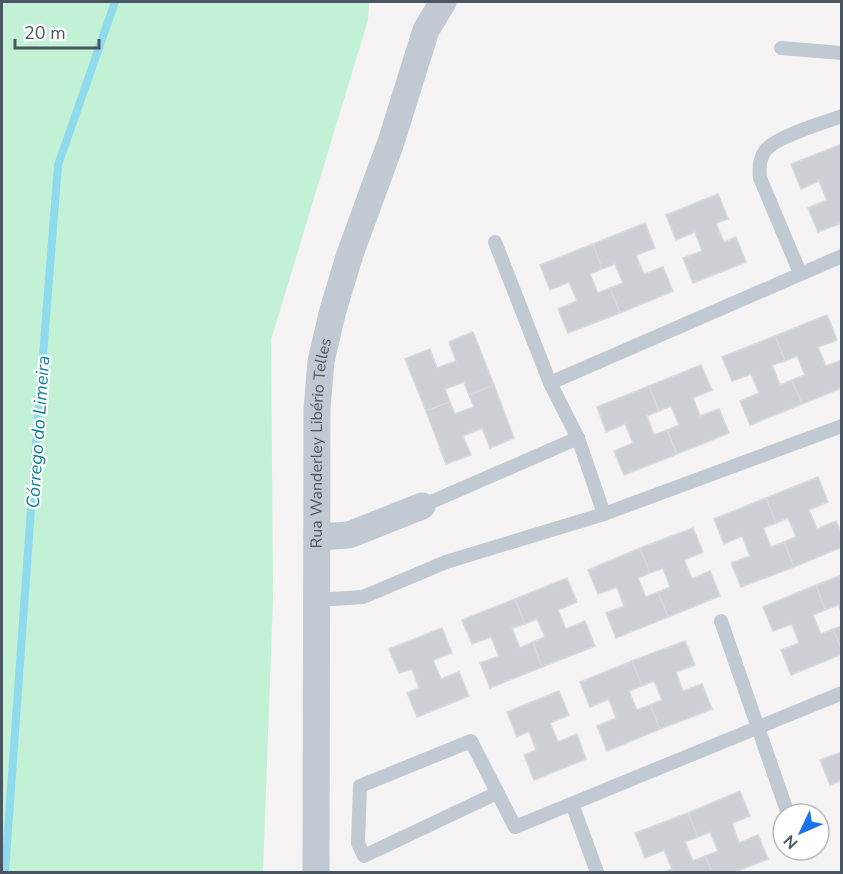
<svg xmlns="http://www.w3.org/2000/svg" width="843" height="874" viewBox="0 0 843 874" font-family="'Nunito Sans',sans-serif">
<rect width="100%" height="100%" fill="#f5f3f3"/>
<!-- green -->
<polygon fill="#c3f1d5" points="2,2 369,2 368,20 271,340 273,597 263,872 2,872"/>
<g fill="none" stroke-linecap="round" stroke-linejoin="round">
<!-- stream -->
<polyline stroke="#90daee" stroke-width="8" points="5,872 32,495 58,165 115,2"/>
</g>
<!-- building -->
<g fill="#cdcfd5" stroke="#d7d9de" stroke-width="1.5">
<polygon points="842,144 842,223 818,232 808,208 827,200 819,181 801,189 791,164"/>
<polygon points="718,194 728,219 716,223 724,242 736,237 746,262 693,283 683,258 702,251 695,232 676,240 666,215"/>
<polygon points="645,223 655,248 636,255 644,274 663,267 673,291 620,313 610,288 623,283 615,264 602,269 593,244"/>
<polygon points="593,244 602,269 590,274 598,293 610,288 620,313 568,333 558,309 577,301 569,282 550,290 540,265"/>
<polygon points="827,315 837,340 818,347 826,366 842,360 842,388 802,404 792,380 805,375 797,356 785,361 775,336"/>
<polygon points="473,332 494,385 469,395 464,382 445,389 450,402 426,411 405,359 430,349 437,368 456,361 449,342"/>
<polygon points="775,336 785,361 772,365 780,385 792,380 802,404 750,425 740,401 759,393 751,374 732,381 722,357"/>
<polygon points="701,365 712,390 693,398 700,416 719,409 729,433 677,454 667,430 679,425 671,406 659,411 649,386"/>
<polygon points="494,385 514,438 490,448 482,428 463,436 471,455 446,464 426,411 450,402 455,414 474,407 469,395"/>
<polygon points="649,386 659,411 647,416 654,435 667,430 677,454 624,475 614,451 633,443 625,424 606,432 597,407"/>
<polygon points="818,477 828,502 809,510 817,529 836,521 842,535 842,547 794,567 784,542 796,537 788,518 776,523 766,498"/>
<polygon points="766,498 776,523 763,528 771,547 784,542 794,567 741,587 731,563 750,556 742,536 724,544 714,519"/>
<polygon points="693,528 703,552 684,560 692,579 710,571 720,596 668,617 658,592 670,587 663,568 650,573 640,548"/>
<polygon points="640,548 650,573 638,578 646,597 658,592 668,617 616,638 606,613 624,606 617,587 598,594 588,570"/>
<polygon points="842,575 842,614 838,605 825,610 816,585"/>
<polygon points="567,578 577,602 558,610 566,629 585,621 595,646 542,667 533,642 545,637 537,619 525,624 515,599"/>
<polygon points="816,585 825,610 813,615 821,634 833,629 842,650 842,654 791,675 781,650 799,643 792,624 773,631 763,607"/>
<polygon points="515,599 525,624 512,628 520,648 533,642 542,667 490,688 480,663 499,656 491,637 472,644 462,620"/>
<polygon points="842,626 842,650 833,629"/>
<polygon points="442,628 452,653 433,660 441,679 459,672 469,696 417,717 407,693 419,688 412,669 399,673 389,649"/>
<polygon points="685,641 695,665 676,672 683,691 702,684 712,709 660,729 650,705 662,700 654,681 642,686 632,661"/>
<polygon points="632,661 642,686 629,691 637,710 650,705 660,729 607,751 597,726 616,718 609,699 590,707 580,682"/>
<polygon points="559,691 569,715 550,723 558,742 577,734 586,759 534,780 524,755 536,750 529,731 517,737 507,712"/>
<polygon points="842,752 842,780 830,785 820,760"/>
<polygon points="740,791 750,816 732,823 739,843 758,835 768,859 735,872 712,872 705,856 718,851 710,832 698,837 688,813"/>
<polygon points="688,813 698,837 685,842 693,861 705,856 712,872 664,872 672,869 664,850 645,858 635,833"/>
</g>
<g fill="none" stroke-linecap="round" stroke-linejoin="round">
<!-- lane -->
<g stroke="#c1cad2" stroke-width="14">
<polyline points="781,48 842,53"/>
<polyline points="495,242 550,383 578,438 604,514"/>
<path d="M800,273L760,178C759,169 759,159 765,151C774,137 825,122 842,116"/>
<polyline points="550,383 842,256"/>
<polyline points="422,506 578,438"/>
<polyline points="316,600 363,597 446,562 604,514 842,426"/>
<polyline points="721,621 788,814"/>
<polyline points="497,793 364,856 358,843 360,786 471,741 515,827 842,693"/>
<polyline points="572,804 597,872"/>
</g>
<!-- street -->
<g stroke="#c1cad2" stroke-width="27">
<polyline points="317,537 349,535 422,506"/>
<path id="s1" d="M316,872L317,409L321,361L333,310L350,254L391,142L426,30L443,2"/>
</g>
</g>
<g text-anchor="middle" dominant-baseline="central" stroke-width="4.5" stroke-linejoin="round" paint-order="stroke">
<!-- street labels -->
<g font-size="16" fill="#4a5661" stroke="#fff">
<text stroke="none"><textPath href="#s1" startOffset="429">Rua Wanderley Libério Telles</textPath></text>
</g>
<!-- water labels -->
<g font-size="18" font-style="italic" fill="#0c7c9b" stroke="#fff">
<text transform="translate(38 432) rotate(-86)">Córrego do Limeira</text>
</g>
</g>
<!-- border -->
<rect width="843" height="874" fill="none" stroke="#4a5661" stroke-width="6"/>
<!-- north arrow -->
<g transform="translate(801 832) rotate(226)"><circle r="28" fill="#ffffff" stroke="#b7bbc0" stroke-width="1.5"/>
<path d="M0-4.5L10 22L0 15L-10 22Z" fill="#1a73e8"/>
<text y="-9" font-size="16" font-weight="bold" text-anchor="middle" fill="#4a5661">N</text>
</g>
<!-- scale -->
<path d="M15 39v9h84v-9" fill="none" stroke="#4a5661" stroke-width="3"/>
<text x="24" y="39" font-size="18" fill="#4a5661" stroke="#ffffff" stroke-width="4.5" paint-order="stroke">20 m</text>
</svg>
